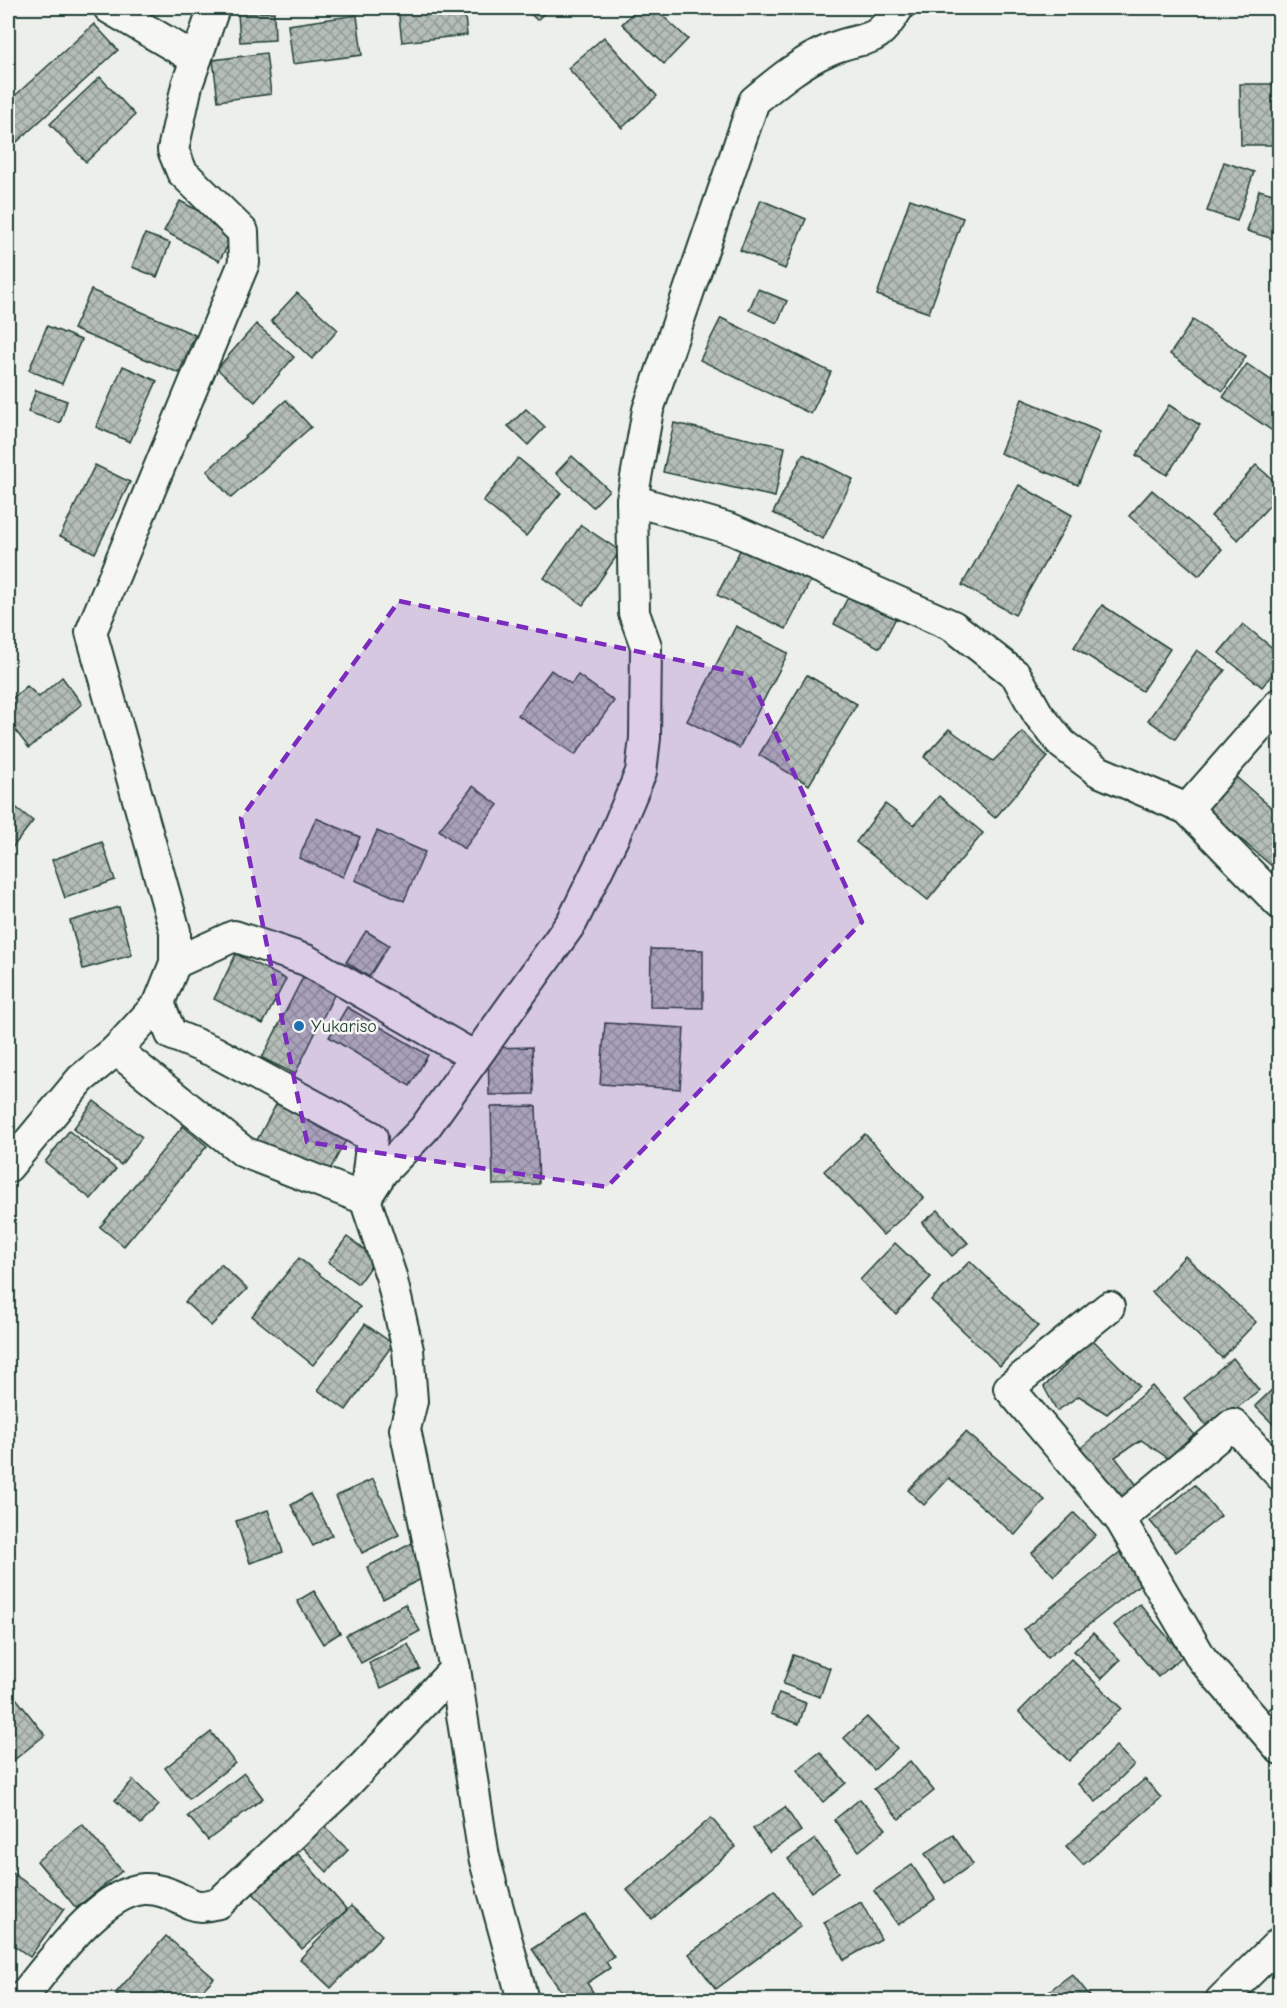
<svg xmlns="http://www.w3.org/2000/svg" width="1287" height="2008" viewBox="0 0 1287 2008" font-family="'Comic Neue',sans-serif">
<defs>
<pattern id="building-cross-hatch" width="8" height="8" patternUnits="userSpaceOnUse" patternTransform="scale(1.5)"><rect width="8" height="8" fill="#b4bdb8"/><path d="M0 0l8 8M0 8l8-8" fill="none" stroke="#929b96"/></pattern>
</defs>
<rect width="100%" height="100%" fill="#edefea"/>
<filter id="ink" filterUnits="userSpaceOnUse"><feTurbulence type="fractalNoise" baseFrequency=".0167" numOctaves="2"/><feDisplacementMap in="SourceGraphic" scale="12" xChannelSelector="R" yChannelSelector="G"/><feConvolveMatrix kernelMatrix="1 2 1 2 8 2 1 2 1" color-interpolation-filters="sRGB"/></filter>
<g filter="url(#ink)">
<!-- building -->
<g fill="url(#building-cross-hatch)" stroke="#1f3d34" stroke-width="1.5">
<polygon points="398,8 464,8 467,35 402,42"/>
<polygon points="524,8 550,8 537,20"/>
<polygon points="638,8 654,8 688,39 664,64 622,24"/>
<polygon points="1108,8 1122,8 1118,13"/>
<polygon points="274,12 275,40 240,42 238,13"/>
<polygon points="357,15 362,55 293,64 288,25"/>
<polygon points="94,24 118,50 8,150 8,102"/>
<polygon points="604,37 657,96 622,128 568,68"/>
<polygon points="266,53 271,94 218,101 213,60"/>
<polygon points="100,77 135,115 86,162 50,124"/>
<polygon points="1240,84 1280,84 1280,145 1241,145"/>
<polygon points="1224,162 1254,172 1237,221 1207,211"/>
<polygon points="1259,190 1280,196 1280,241 1247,231"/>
<polygon points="910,199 963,218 929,313 877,295"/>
<polygon points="761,200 806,219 785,269 740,250"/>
<polygon points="180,201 236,231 219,261 164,231"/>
<polygon points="145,234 170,243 157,277 132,267"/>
<polygon points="758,289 787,301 777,323 749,310"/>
<polygon points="91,290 195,335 179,373 73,329"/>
<polygon points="297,293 338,330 312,359 271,321"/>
<polygon points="721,318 831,372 811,414 700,360"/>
<polygon points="1193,320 1246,356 1223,391 1170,354"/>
<polygon points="256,324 294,357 255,402 217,369"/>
<polygon points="47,326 81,340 62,384 29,370"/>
<polygon points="1247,364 1280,386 1280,436 1223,397"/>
<polygon points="123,366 157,381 130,442 96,427"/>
<polygon points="36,390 67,401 60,423 28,412"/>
<polygon points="1022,399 1100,432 1078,485 1000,453"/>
<polygon points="286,400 311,427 231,498 207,471"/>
<polygon points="1169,405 1200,425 1167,475 1136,455"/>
<polygon points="526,409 545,427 528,445 508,426"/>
<polygon points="674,423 785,447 775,497 663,472"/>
<polygon points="803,454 853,479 823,539 773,513"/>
<polygon points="572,456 609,490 593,507 556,473"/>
<polygon points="518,458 561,493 526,536 483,501"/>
<polygon points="95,465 130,482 95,553 60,536"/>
<polygon points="1256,465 1280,486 1280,494 1238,540 1211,516"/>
<polygon points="1019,485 1072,515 1015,615 962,585"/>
<polygon points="1152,490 1222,549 1199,576 1129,516"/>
<polygon points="581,525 620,551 583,605 544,578"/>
<polygon points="1280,538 1280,551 1273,547"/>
<polygon points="744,543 812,578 786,629 717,595"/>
<polygon points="853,588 899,612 880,648 834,624"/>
<polygon points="1102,605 1170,649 1142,691 1074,647"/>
<polygon points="1243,624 1280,654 1280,665 1262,687 1219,653"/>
<polygon points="736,626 788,653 739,748 687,721"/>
<polygon points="1197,650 1225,670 1175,739 1148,720"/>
<polygon points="551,670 571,684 578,675 614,701 575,755 518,715"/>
<polygon points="807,675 857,704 809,785 759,755"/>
<polygon points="62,677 82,704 29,748 8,721 8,702 27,686 39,697"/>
<polygon points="949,729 993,761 1023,732 1048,757 995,818 924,757"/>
<polygon points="1236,777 1280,815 1280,873 1207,810"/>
<polygon points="473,786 498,805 464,849 439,830"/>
<polygon points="939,796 983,833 928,900 856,842 885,804 914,825"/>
<polygon points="8,801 33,821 8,853"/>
<polygon points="316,818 360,837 343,877 299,858"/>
<polygon points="377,831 425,852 404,901 355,880"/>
<polygon points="102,842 115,880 65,898 52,860"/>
<polygon points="119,907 132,955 83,969 70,921"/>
<polygon points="366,931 389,945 369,977 346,962"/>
<polygon points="651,949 703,950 703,1008 650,1007"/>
<polygon points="236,954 286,979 263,1024 214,999"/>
<polygon points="303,977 335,993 295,1074 262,1058"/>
<polygon points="347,1007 428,1055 410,1086 329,1037"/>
<polygon points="605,1023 684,1028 680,1089 600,1084"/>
<polygon points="532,1047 534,1094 489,1095 488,1048"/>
<polygon points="94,1101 142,1137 121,1165 73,1129"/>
<polygon points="278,1101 347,1138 325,1179 256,1142"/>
<polygon points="536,1106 539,1184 493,1185 491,1107"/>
<polygon points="183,1126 207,1146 124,1246 100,1227"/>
<polygon points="69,1131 116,1169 91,1199 45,1162"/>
<polygon points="865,1134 924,1198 883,1235 824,1171"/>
<polygon points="938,1210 968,1243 952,1256 922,1223"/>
<polygon points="347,1237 376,1258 358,1284 328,1262"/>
<polygon points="895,1243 931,1277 896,1314 860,1280"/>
<polygon points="1185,1256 1256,1322 1222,1358 1152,1292"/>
<polygon points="299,1258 360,1307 313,1365 252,1316"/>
<polygon points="970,1261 1038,1326 1000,1366 931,1300"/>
<polygon points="221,1264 247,1289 211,1326 185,1302"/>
<polygon points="365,1324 393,1344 346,1410 318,1390"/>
<polygon points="1092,1339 1139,1386 1107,1414 1079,1396 1057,1411 1044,1387"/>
<polygon points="1233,1358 1259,1390 1210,1430 1184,1398"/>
<polygon points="1280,1382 1280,1431 1255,1406"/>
<polygon points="1152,1386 1194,1434 1168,1458 1141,1440 1115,1457 1140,1489 1118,1501 1075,1453"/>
<polygon points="966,1432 1045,1500 1015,1535 949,1478 924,1505 908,1490"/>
<polygon points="373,1479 399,1535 362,1553 336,1496"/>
<polygon points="1195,1485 1221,1516 1176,1552 1150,1521"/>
<polygon points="310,1494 332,1535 313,1546 291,1505"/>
<polygon points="268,1510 283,1552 250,1563 236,1521"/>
<polygon points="1074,1513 1096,1535 1054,1576 1032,1553"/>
<polygon points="1280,1541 1280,1555 1272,1548"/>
<polygon points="412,1543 429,1575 383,1599 367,1567"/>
<polygon points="1120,1552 1144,1581 1047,1658 1024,1629"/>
<polygon points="314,1591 340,1633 323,1644 297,1601"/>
<polygon points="405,1604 420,1631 361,1663 346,1635"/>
<polygon points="1140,1604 1183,1656 1158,1677 1114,1625"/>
<polygon points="1093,1633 1120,1660 1101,1679 1074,1651"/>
<polygon points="408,1644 420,1669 381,1688 369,1663"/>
<polygon points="793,1655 830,1668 820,1697 783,1684"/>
<polygon points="1071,1659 1121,1708 1069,1761 1019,1712"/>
<polygon points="8,1688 45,1735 8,1765"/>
<polygon points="779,1693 806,1703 799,1724 771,1714"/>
<polygon points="1280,1700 1280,1727 1266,1712"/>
<polygon points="867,1717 897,1748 874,1770 844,1738"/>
<polygon points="211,1732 235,1763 189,1799 165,1768"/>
<polygon points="1116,1746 1134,1765 1096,1802 1078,1784"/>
<polygon points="820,1752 846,1783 823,1802 797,1770"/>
<polygon points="910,1761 934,1791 899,1819 874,1789"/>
<polygon points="244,1773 263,1798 208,1840 188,1816"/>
<polygon points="1145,1779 1161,1798 1083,1865 1066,1846"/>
<polygon points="133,1780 159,1805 141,1824 115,1800"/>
<polygon points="860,1799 886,1829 859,1851 834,1820"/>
<polygon points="785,1807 801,1831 770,1852 753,1829"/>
<polygon points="711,1818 736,1847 652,1919 627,1890"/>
<polygon points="82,1824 122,1871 76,1908 37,1861"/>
<polygon points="323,1825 348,1850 327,1872 302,1846"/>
<polygon points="953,1835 973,1864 945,1883 925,1854"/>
<polygon points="815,1839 839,1872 811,1892 788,1859"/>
<polygon points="298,1854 347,1910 302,1949 253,1893"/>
<polygon points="912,1865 935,1899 898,1925 874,1891"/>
<polygon points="8,1870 64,1909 30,1957 8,1941"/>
<polygon points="774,1890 801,1926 716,1989 689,1954"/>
<polygon points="861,1902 881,1939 844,1960 824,1922"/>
<polygon points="351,1906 382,1935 331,1988 300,1959"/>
<polygon points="585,1914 614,1957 606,1962 610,1968 587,1983 593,1992 580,2000 567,2000 532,1949"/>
<polygon points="166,1936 214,1978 193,2000 123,2000 115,1994"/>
<polygon points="1072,1974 1090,1996 1084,2000 1037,2000"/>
</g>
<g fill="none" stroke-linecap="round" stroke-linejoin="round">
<defs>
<g id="street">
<polyline points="109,8 196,59"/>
<polyline points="214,8 187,85 173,150 182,172 243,232 244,263 91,632 175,931 175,963 159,1003 116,1050 244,1152 365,1199"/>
<polyline points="632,500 731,529 953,626 1016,675 1038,714 1062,744 1098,771 1187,809 1280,904"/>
<polyline points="1187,809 1280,703"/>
<polyline points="175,963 234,936 306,960 475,1057"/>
<polyline points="159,1003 171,1034 215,1052 372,1137 365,1199 391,1276 408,1350 412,1401 405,1429 455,1669 484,1857 523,2000"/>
<polyline points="8,1167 81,1079 116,1050"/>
<path d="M365,1199L383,1171L424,1129L572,922L614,836L641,772L645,738L646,646L634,613L632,500L648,410L754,101C778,81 802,61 831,49C867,34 874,48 898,8"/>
<polyline points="1109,1307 1009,1388 1120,1519 1202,1659 1280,1749"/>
<polyline points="1120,1519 1233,1424 1280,1475"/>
<path d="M20,2000C47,1968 99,1892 144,1889C170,1888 186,1906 201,1906C207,1906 213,1904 219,1903L341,1790L455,1669"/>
<polyline points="1221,2000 1280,1942"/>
</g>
</defs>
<!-- street casing -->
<use href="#street" stroke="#1f3d34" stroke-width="34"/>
<!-- street -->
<use href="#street" stroke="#f6f6f2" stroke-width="30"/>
</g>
</g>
<!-- marked area -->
<path fill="#7b2cbf" fill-opacity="0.2" stroke="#7b2cbf" stroke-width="4.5" stroke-dasharray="12 8" stroke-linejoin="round" d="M399,601L749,675L862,922L607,1187L307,1142L241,818Z"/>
<!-- markers -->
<circle fill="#1f6fb2" stroke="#f6f6f2" stroke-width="2" cx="299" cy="1026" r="6"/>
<g text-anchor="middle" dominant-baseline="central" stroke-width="5" stroke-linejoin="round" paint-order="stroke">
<!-- poi labels -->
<g font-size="18" fill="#1f3d34" stroke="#f6f6f2" text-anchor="start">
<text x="311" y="1026">Yukariso</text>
</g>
</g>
<!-- margin -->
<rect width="1287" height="2008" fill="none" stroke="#f6f6f2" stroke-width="30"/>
<rect x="15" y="15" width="1257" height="1978" fill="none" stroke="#1f3d34" stroke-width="2" filter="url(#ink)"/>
</svg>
